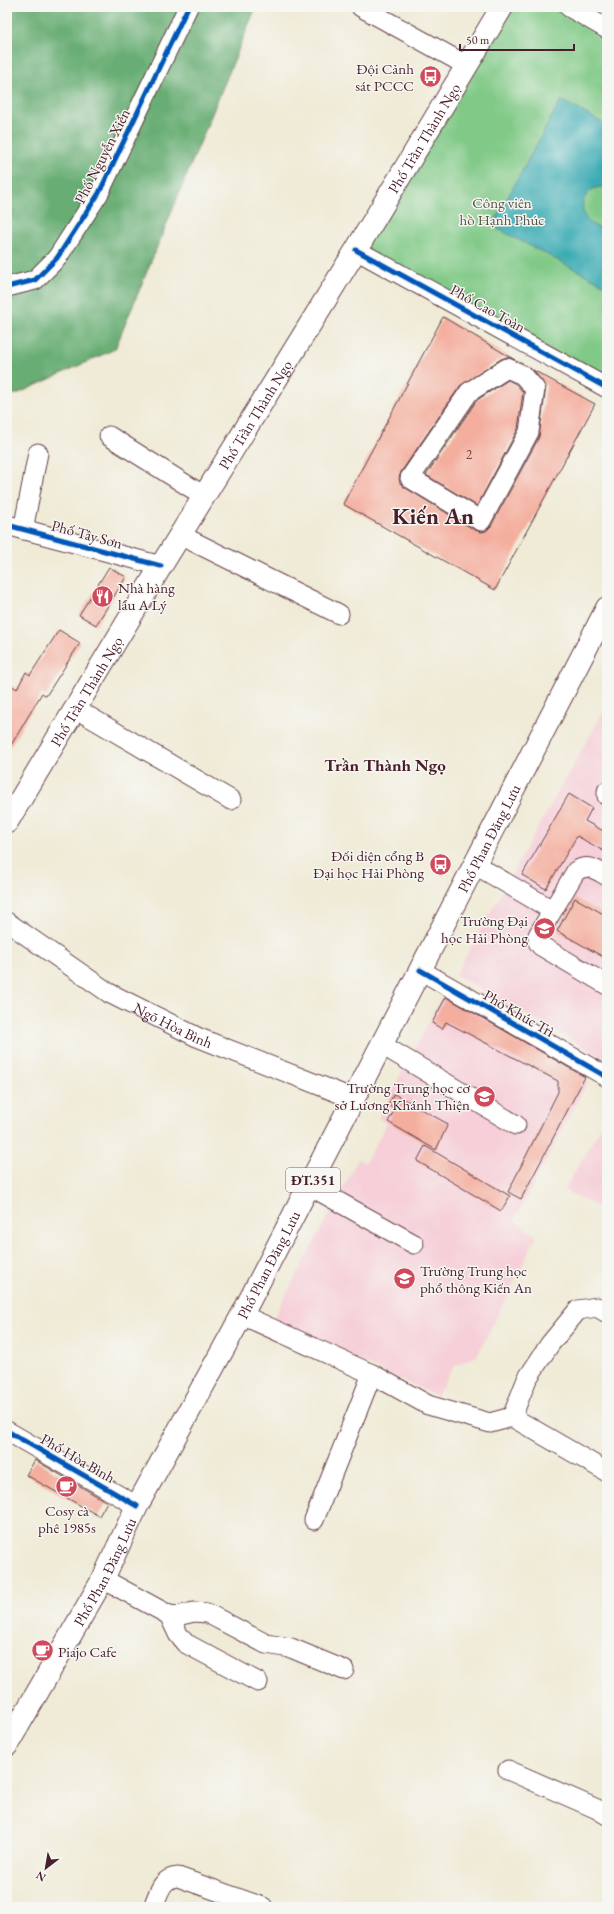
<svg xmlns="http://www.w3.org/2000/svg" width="614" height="1914" viewBox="0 0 614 1914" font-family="'EB Garamond',serif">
<rect width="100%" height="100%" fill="#f6f6f2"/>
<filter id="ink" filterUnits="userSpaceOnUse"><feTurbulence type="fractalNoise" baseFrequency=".025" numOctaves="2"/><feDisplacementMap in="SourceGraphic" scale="8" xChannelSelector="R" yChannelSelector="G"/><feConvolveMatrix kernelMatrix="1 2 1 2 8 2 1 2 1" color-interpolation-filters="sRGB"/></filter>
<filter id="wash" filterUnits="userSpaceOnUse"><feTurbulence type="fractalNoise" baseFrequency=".012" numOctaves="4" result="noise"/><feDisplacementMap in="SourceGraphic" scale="16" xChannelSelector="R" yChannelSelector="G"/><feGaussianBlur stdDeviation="0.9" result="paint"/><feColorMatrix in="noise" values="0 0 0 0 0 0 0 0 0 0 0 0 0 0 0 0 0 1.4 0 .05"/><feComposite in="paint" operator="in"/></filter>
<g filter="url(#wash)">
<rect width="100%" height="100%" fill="#f0ebd7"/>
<!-- built -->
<g fill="#f6cfd8">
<polygon points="607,705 607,1060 455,975"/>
<polygon points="444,993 592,1074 514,1220 537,1236 477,1356 453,1367 437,1396 272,1321 358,1159 365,1163 387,1124 378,1118"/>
<polygon points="607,1117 607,1212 564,1190"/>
</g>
<!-- green -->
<polygon fill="#80c986" stroke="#657458" points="502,7 569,7 607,29 607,389 356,250"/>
<!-- forest -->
<polygon fill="#68ad73" stroke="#59664f" points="7,7 256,7 115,349 17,394 7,395"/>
<!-- water -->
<path fill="#3aabb3" stroke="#42656f" d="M561,100L607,125V187C576,183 573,229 607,228V286L492,226Z"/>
<g id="blocks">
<!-- building -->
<g fill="#f4ae9e">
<polygon points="443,317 515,360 507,357 501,359 460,386 401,472 399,478 400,483 404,487 475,530 481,532 486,531 491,526 539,437 546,386 533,370 595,404 495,590 343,504"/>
<polygon points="508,380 516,384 523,392 518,429 477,506 426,475 477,400"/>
<polygon points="109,567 126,577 96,625 79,615"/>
<polygon points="59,630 80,643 46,696 42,693 7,752 7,683 17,689 26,672 30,675"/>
<polygon points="569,794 592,808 585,821 607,833 607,853 577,836 546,889 522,875"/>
<polygon points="575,898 607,916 607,959 557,931"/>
<polygon points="446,997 585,1077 521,1199 508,1192 558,1092 558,1081 446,1022 442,1029 432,1023"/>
<polygon points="394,1094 448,1124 436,1150 388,1122 395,1109 388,1105"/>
<polygon points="425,1146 510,1196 501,1211 417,1161"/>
<polygon points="35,1460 107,1502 99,1516 26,1475"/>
</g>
</g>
</g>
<g filter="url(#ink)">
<use href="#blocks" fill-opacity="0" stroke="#633e45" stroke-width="1"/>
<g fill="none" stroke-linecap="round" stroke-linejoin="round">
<defs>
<g id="minor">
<polyline points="361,7 466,65"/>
<polyline points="569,7 607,29"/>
<polyline points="356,250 607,388"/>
<polyline points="7,287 35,280 57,258 99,193 188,7"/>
<polygon points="507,368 523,375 535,389 529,432 481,521 410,478 469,392"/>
<polyline points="109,436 204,496"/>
<polyline points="7,525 161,566"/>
<polyline points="23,530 38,453"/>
<polyline points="180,535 339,614"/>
<polyline points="76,709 231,800"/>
<polyline points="607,791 607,796"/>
<polyline points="474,864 552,910"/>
<path d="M607,876C596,870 588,863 576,871L538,935V942L541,946L607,985"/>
<path id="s1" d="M7,922L109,993L197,1037L354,1099"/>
<polyline points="420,970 607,1077"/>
<polyline points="382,1045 516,1125"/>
<polyline points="310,1186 414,1244"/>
<polyline points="242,1315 372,1374"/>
<polyline points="512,1417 607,1472"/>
<polyline points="7,1431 137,1506"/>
<polyline points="314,1520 372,1374 428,1405 490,1423 512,1417 527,1379 550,1344 578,1310 597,1307 607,1313"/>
<polyline points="103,1579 169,1615 177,1616 194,1612 207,1613 266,1644 291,1648 344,1670"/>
<polyline points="169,1615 178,1634 185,1643 258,1682"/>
<polyline points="508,1770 597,1809 607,1815"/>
<path d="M153,1907C159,1893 161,1878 178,1877L263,1907"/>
</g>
<g id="major">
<path id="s2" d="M7,822L161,566L356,250L502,7"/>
<path id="s3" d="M7,1745L103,1579L137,1506L242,1315L607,608"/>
</g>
</defs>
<!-- minor casing -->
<use href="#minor" stroke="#633e45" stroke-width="21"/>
<!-- major casing -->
<use href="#major" stroke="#633e45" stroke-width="24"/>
<!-- minor -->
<use href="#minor" stroke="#fff" stroke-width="19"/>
<!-- major -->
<use href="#major" stroke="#fff" stroke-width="22"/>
<defs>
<g id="cycleway">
<polyline points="356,250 607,388"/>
<polyline points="7,287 35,280 57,258 99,193 188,7"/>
<polyline points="7,525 161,566"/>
<polyline points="420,970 607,1077"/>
<polyline points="7,1431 137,1506"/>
</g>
</defs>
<!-- cycleway casing -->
<use href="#cycleway" stroke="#f6f6f2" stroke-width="8"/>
<!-- cycleway -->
<use href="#cycleway" stroke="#0057b8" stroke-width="5"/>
</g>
</g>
<!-- icons -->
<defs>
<symbol id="bus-disc" viewBox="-11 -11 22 22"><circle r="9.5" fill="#d1495b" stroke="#f6f6f2"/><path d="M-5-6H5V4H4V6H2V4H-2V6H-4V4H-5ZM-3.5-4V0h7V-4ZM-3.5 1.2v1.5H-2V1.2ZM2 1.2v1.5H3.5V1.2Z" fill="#fff"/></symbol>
<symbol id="restaurant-disc" viewBox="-11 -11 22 22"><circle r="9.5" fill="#d1495b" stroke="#f6f6f2"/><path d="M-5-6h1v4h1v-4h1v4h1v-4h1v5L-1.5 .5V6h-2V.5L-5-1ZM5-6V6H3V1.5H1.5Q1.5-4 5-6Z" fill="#fff"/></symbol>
<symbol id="university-disc" viewBox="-11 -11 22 22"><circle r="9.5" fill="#d1495b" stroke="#f6f6f2"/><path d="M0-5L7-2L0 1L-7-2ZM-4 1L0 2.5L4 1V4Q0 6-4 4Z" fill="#fff"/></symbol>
<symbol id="school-disc" viewBox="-11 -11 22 22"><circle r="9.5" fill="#d1495b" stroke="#f6f6f2"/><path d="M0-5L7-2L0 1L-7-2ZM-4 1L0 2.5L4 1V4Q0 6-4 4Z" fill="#fff"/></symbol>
<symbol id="cafe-disc" viewBox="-11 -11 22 22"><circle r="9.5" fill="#d1495b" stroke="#f6f6f2"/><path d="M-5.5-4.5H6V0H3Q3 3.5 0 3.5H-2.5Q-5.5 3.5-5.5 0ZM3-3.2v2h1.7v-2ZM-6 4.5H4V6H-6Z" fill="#fff"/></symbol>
</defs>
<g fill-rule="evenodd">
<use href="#bus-disc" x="418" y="64" width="25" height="25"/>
<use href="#restaurant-disc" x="90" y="584" width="25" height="25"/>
<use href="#bus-disc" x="428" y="852" width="25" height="25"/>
<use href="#university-disc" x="532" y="916" width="25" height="25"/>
<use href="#school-disc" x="472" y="1084" width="25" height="25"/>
<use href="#school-disc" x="392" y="1266" width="25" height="25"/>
<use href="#cafe-disc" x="54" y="1474" width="25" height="25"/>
<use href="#cafe-disc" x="30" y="1638" width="25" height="25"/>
</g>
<g text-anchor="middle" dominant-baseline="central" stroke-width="3" stroke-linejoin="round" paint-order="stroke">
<!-- number labels -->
<g font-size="13" fill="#744348">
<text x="469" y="454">2</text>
</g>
<!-- shield labels -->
<rect fill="#f6f6f2" stroke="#7e6067" stroke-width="1" x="286" y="1168" width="54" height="24" rx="3"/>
<g font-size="14" font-weight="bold" fill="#4a1f2b">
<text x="313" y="1180">ĐT.351</text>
</g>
<!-- poi labels -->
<g font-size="15" fill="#4a1f2b" stroke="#f6f6f2" text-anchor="end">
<text x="414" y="68">Đội Cảnh<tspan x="414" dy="17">sát PCCC</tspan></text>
<text x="118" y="587" text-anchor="start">Nhà hàng<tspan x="118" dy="17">lẩu A Lý</tspan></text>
<text x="424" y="855">Đối diện cổng B<tspan x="424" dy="17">Đại học Hải Phòng</tspan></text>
<text x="528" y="920">Trường Đại<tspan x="528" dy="17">học Hải Phòng</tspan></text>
<text x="470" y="1087">Trường Trung học cơ<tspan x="470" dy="17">sở Lương Khánh Thiện</tspan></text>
<text x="420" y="1270" text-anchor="start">Trường Trung học<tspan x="420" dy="17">phổ thông Kiến An</tspan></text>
<text x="67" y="1510" text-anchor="middle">Cosy cà<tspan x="67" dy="17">phê 1985s</tspan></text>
<text x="58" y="1651" text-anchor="start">Piajo Cafe</text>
</g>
<!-- street labels -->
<g font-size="15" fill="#4a1f2b" stroke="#f6f6f2">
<text stroke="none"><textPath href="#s2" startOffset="801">Phố Trần Thành Ngọ</textPath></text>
<text transform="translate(102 156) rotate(-63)">Phố Nguyễn Xiển</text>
<text transform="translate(488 308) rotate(29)">Phố Cao Toàn</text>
<text stroke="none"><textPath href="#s2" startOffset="477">Phố Trần Thành Ngọ</textPath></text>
<text transform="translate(87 534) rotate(15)">Phố Tây Sơn</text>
<text stroke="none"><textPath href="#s2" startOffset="153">Phố Trần Thành Ngọ</textPath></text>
<text stroke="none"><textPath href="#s3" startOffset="1027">Phố Phan Đăng Lưu</textPath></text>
<text transform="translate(519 1013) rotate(30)">Phố Khúc Trì</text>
<text stroke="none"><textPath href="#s1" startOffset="196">Ngõ Hòa Bình</textPath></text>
<text stroke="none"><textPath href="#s3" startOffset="547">Phố Phan Đăng Lưu</textPath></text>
<text transform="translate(78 1458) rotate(30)">Phố Hòa Bình</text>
<text stroke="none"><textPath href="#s3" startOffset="199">Phố Phan Đăng Lưu</textPath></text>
</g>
<!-- park labels -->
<g font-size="15" fill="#5a5246" stroke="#f6f6f2">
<text x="502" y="202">Công viên<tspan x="502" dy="17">hồ Hạnh Phúc</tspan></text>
</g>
<!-- quarter labels -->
<g font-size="17" font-weight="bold" fill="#4a1f2b" stroke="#f6f6f2">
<text x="385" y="765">Trần Thành Ngọ</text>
</g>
<!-- town labels -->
<g font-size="23" font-weight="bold" fill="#4a1f2b" stroke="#f6f6f2">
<text x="433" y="516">Kiến An</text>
</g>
</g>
<!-- margin -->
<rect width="614" height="1914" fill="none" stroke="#f6f6f2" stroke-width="24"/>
<!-- north arrow -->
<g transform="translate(46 1868) rotate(211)" stroke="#f6f6f2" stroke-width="3" paint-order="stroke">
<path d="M0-3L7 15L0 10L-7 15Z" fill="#4a1f2b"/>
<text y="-6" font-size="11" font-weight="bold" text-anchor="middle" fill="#4a1f2b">N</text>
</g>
<!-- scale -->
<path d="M460 44v6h114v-6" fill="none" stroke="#4a1f2b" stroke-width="2"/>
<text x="466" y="44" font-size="12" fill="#4a1f2b" stroke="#f6f6f2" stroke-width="3" paint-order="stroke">50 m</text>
</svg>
